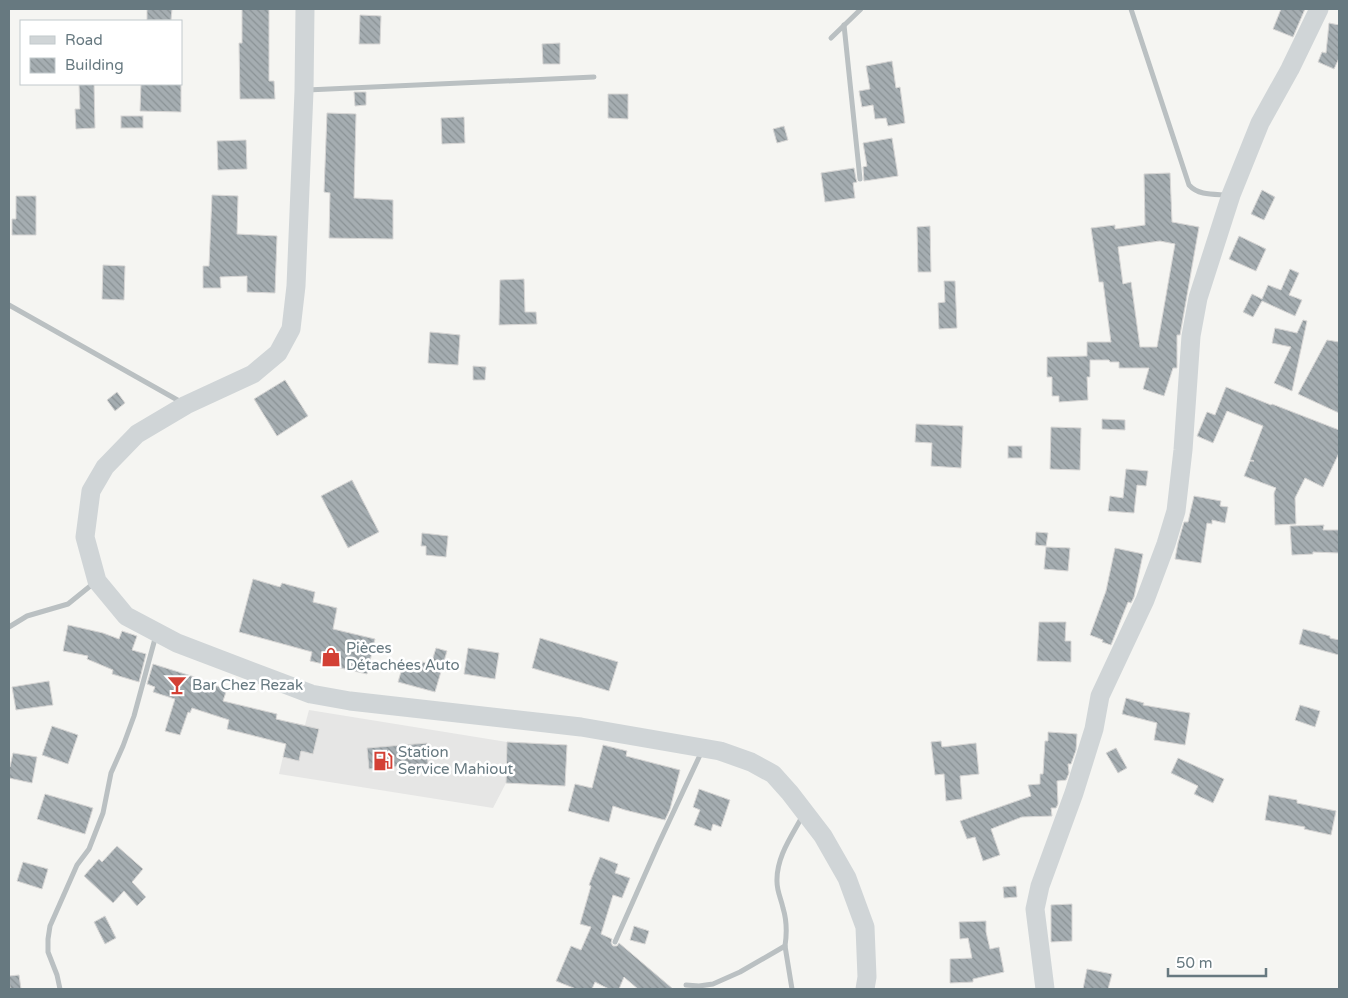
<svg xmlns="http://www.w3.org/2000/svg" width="1348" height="998" viewBox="0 0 1348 998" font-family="'Varela Round',sans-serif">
<defs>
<pattern id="building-back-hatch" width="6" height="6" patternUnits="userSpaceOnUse" patternTransform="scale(1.25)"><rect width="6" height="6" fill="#a5adb1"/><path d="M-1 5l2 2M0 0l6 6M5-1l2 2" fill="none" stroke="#8a9295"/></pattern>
</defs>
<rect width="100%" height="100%" fill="#f5f5f2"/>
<!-- built -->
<polygon fill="#e6e6e5" points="309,710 507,742 506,783 493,808 279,774 291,722 305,725"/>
<!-- building -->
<g fill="url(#building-back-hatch)" stroke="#d7d6d5" fill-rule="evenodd">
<polygon points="147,9 172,9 171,20 147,20"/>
<polygon points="242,9 269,9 269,81 274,81 275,99 240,99 239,43 242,43"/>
<polygon points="1281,9 1305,9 1293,37 1273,29"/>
<polygon points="360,15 381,16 380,44 359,44"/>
<polygon points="1329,23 1339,25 1339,58 1334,69 1318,62 1322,52 1326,53"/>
<polygon points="560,43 560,64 543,64 542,44"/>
<polygon points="892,61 896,88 900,87 905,123 888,126 886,118 875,119 873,105 862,107 859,91 870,89 866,66"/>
<polygon points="79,84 94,84 95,128 76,129 75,109 80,109"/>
<polygon points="141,84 181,84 181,112 140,111"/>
<polygon points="354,92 366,92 366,105 355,106"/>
<polygon points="608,94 628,94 628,119 608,118"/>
<polygon points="327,113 356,114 354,198 393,200 393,239 329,238 330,193 324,192"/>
<rect x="121" y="116" width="22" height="12"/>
<polygon points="464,117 465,143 442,144 441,118"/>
<polygon points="784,126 788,140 777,143 773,129"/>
<polygon points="892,138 898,176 864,181 863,167 867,166 863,143"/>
<polygon points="246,140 247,169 218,170 217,141"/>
<polygon points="854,168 856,179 857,182 853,183 855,198 825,202 821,173"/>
<path d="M1170,173L1172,222L1199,227L1180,335H1177V368H1173L1164,396L1143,389L1149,368H1119V362H1110L1109,360H1090V377H1087L1088,400L1059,402V396H1052V377H1047V357L1087,356V342H1111L1103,282H1099L1091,228L1115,225V229L1145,225L1144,174ZM1160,241L1175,244L1157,347H1140L1131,282L1123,284L1118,247Z"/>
<polygon points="1262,190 1275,197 1264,220 1251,214"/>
<polygon points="212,195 238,196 237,234 277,236 275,293 247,292 247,276 220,277 221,288 203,288 203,266 209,266"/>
<polygon points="16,196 36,196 36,235 12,235 12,219 16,219"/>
<polygon points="930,226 931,272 918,272 917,227"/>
<polygon points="1239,236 1266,249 1256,271 1229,259"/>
<polygon points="103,265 125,266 124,300 102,299"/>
<polygon points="1290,269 1299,273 1289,295 1302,300 1295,316 1262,301 1253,317 1243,312 1252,294 1262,299 1268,285 1281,290"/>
<polygon points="524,279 525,312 536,312 537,324 499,325 500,280"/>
<polygon points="944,281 955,281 957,328 939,329 938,303 945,302"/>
<polygon points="1303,320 1307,321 1292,391 1274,383 1291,347 1272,343 1275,328 1297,333"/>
<polygon points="430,332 460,335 458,365 428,363"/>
<polygon points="1327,340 1339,342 1339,413 1298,394"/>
<polygon points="473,366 486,367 485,380 473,380"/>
<polygon points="285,380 308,416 277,436 254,399"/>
<polygon points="1226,387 1271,405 1272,404 1339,430 1339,453 1323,487 1305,478 1295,498 1296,524 1275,525 1274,493 1276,488 1244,476 1250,461 1254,461 1250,460 1263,426 1227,411 1213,443 1197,436 1207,412 1215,415"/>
<polygon points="117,392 125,403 115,411 107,400"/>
<polygon points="1102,419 1125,420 1125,430 1102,429"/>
<polygon points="916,424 963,426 961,468 931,466 932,443 915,442"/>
<polygon points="1051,427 1081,428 1080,470 1050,469"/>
<rect x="1008" y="446" width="14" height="12"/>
<polygon points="1126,469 1148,471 1146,486 1137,485 1134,513 1108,511 1110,496 1123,498"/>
<polygon points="352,480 379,532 348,548 321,496"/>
<polygon points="1194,496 1221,501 1220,506 1228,507 1225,523 1212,520 1212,524 1207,523 1201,563 1175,559 1178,543 1184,522 1188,522"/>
<polygon points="1324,525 1323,530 1339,530 1339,553 1313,552 1313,554 1292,555 1290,526"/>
<polygon points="1036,532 1048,533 1046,546 1035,545"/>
<polygon points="422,533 448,536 446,557 426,555 426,546 421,546"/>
<polygon points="1046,547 1070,548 1068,571 1044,569"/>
<polygon points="1115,548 1143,554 1134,597 1131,603 1128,602 1111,645 1102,642 1103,640 1090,635 1106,591"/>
<polygon points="253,579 280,587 282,583 315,592 313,602 337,608 333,629 375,639 367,674 310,661 312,652 239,632"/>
<polygon points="1039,622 1066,622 1065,641 1071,641 1071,662 1037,661"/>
<polygon points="68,625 103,633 119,639 122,631 137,636 132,650 146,654 139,682 112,674 113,670 87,659 88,656 63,651"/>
<polygon points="1303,629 1330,636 1330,638 1339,640 1339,655 1299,644"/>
<polygon points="540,638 618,662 609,691 532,668"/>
<polygon points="436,648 447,651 435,692 398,682 403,665 416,669 418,661 431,664"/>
<polygon points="468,648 499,653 495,679 464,674"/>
<polygon points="153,664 201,679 200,681 227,689 223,701 277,714 276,719 319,729 313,754 301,751 299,761 283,757 286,744 227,729 229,720 192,708 190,713 188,712 180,735 165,731 175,699 153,692 155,687 147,684"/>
<polygon points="49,681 53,705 16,710 12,687"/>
<polygon points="1126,698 1144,703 1143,705 1190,713 1185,745 1154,740 1157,723 1122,714"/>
<polygon points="1300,705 1320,711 1315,727 1295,720"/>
<polygon points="52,726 78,735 68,764 42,755"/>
<polygon points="1048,732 1077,734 1076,750 1071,764 1068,764 1069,773 1066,780 1057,781 1058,804 1056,808 1051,808 1052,816 1022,817 991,829 1000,855 983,861 975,837 967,839 960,821 1031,796 1028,785 1040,784 1040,774 1043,774 1045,741 1048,741"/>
<polygon points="941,741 942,747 976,743 979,774 960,776 962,799 946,801 944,774 935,775 931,742"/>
<polygon points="507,742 567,745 565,786 506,783"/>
<polygon points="427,743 428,764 369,769 367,748"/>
<polygon points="603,745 627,751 626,756 680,770 670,809 665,820 625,810 613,806 609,822 568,811 575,784 592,788"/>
<polygon points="1116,748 1127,768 1118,773 1106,753"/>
<polygon points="13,753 37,757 32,783 9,778 9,767 10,767"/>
<polygon points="1178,758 1224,779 1213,803 1194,794 1198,786 1171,773"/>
<polygon points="699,789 730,800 721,827 713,824 711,831 694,825 700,810 693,807"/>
<polygon points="45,794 93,808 85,834 37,819"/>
<polygon points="1269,795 1297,800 1297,803 1336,811 1331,835 1304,829 1305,827 1265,820"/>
<polygon points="117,846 143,869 132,882 146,897 137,906 124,891 113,903 84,876 99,859 102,862"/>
<polygon points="600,857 618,864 615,873 630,878 622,898 613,895 601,934 612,939 611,943 613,946 617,946 619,943 673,989 638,989 624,977 619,989 609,989 595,982 592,989 576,989 556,981 571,946 581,950 591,927 580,924 591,886 589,885"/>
<polygon points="23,862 48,869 42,889 17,881"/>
<polygon points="1016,886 1017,897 1004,898 1003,887"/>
<polygon points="1072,904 1072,941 1051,942 1051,905"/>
<polygon points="105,916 116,938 105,944 94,922"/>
<polygon points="986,921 986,932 990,949 999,947 1004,972 973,979 973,982 950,983 950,959 972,958 968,938 960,939 959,922"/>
<polygon points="634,926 649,931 645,944 630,940"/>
<polygon points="1087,969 1112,974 1108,989 1083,989"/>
<polygon points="19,975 21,989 10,989 9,976"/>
</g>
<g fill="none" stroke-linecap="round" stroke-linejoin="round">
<!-- street -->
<g stroke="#bac0c2" stroke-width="5">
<path d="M1131,9L1189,185C1199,196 1214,194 1228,195"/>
<polyline points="844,25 860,179"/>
<polyline points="831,38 861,9"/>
<polyline points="307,90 594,77"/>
<polyline points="9,305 181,402"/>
<polyline points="9,627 27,616 68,604 94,583"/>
<polyline points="615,942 658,845 701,753"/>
<polyline points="785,946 792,989"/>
<path d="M686,985L699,986L713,984L740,972L785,946C787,933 787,921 783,908C781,899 777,891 777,882C776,858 791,837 802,817"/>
<polyline points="60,989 57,975 48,952 48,939 50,926 77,865 89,849 103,813 111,773 123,746 134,716 156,635"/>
</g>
<!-- secondary -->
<g stroke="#d0d5d7" stroke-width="19">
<polyline points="305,9 304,91 296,286 291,329 278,353 253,374 186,405 137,434 105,467 91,491 85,537 97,581 126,616 177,643 311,694 350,701 581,727 720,751 751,762 773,774 790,793 823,836 847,878 865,927 867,977 865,989"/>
<polyline points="1045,989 1035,909 1040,886 1074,793 1094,729 1100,696 1145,600 1166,544 1176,511 1183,450 1191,336 1198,298 1231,195 1260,123 1290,69 1319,9"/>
</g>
</g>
<!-- icons -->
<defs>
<symbol id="shop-bare" viewBox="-9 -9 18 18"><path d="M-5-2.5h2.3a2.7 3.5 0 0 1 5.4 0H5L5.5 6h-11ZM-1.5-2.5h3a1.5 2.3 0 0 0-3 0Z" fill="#d34035" stroke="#fff" stroke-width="2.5" paint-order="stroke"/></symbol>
<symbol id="bar-bare" viewBox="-9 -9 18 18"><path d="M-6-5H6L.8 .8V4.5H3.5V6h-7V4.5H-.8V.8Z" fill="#d34035" stroke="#fff" stroke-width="2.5" paint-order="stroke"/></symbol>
<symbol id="fuel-bare" viewBox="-9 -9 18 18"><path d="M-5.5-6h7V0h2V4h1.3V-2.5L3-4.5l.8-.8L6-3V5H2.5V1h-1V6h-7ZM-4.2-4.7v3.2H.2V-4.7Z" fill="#d34035" stroke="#fff" stroke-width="2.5" paint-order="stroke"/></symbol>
</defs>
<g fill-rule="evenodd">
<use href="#shop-bare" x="317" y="643" width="28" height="28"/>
<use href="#bar-bare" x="163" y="671" width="28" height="28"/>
<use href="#fuel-bare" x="369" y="747" width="28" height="28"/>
</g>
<g text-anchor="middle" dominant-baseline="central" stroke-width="5" stroke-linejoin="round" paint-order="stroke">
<!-- poi labels -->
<g font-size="15" fill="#677980" stroke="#fff" text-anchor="start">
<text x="346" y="648">Pièces<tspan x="346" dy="17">Détachées Auto</tspan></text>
<text x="192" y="685">Bar Chez Rezak</text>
<text x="398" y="752">Station<tspan x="398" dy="17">Service Mahiout</tspan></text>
</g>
</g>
<!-- border -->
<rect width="1348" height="998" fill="none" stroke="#677980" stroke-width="20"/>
<!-- legend -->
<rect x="20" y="20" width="162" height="65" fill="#ffffff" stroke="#c2c9cc"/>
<rect x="30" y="36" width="25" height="8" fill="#d0d5d7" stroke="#c2c9cc"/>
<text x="65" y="45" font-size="15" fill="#677980">Road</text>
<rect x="30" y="58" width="25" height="15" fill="url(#building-back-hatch)" stroke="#c2c9cc"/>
<text x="65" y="70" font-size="15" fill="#677980">Building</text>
<!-- scale -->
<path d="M1168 968v8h98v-8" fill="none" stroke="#677980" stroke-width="2.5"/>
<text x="1176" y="968" font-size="15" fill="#677980" stroke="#ffffff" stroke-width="4" paint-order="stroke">50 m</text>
</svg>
